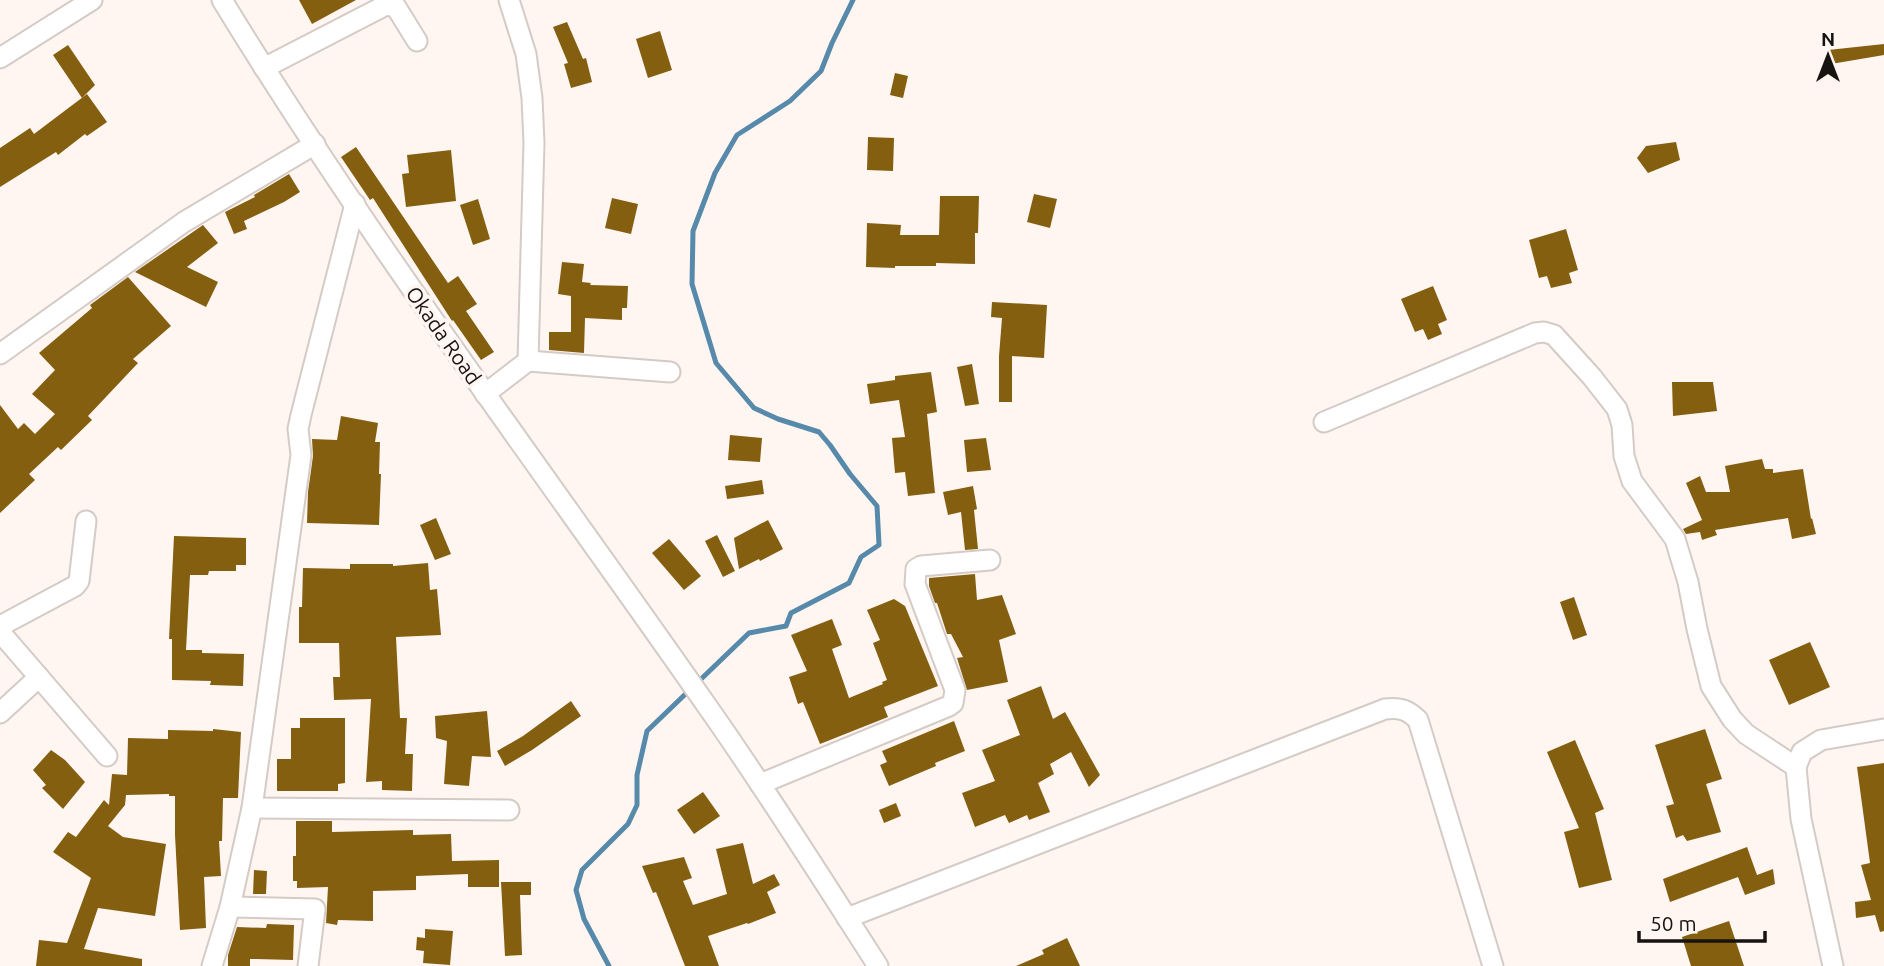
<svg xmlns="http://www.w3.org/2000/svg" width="1884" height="966" viewBox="0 0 1884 966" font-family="Ubuntu,sans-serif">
<rect width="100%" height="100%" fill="#fff6f2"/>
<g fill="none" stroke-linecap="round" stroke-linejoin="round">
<!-- stream -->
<polyline stroke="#5689aa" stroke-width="5" points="609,966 584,919 576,890 582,870 628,824 637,805 637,775 647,731 749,633 786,626 791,613 849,583 861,557 879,545 877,506 850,474 830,445 819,432 778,419 754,408 716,363 692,284 693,231 715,173 737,135 790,101 821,71 832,43 853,0"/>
</g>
<!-- building -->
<g fill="#855f10">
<polygon points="299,0 356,0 312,24"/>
<polygon points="567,22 583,59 586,58 592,82 571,88 564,64 568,63 553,27"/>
<polygon points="660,31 672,70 648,78 636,39"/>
<polygon points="1884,44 1884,55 1831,64 1828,50"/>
<polygon points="68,45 95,85 82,98 53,55"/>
<polygon points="895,73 908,76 903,98 890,95"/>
<polygon points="87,94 107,122 87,136 85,134 58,155 56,152 0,187 0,148 30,128 34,134"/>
<polygon points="868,137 894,138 893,171 867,170"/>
<polygon points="1676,142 1680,160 1648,173 1637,158 1646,146"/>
<polygon points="356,147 448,283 458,276 477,304 466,311 494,352 481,360 453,320 452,321 373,198 370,200 341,157"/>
<polygon points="451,150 456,201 406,207 402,174 409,173 407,155"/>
<polygon points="289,174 300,192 284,202 244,221 247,229 234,234 225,212 255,197 254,195"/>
<polygon points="1034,194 1057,199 1050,228 1027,222"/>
<polygon points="940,196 979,196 978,233 975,233 975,264 936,263 936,266 895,266 895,268 866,267 867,223 901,225 900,235 939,235"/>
<polygon points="612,198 638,204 631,234 605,228"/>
<polygon points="478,199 490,239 473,245 460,205"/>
<polygon points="203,225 218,243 187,267 218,282 206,307 135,272"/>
<polygon points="1566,229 1578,270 1569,273 1572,283 1551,288 1547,276 1539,278 1529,240"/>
<polygon points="562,262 584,264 582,282 591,283 590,285 628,286 627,308 622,308 622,320 585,318 584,353 549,350 549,332 571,332 571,296 558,294"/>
<polygon points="128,277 171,326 133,359 138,363 88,416 92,420 61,450 58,447 29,474 35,480 0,513 0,405 18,429 24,423 35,434 55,414 32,394 55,370 39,353 92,308 90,305"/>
<polygon points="1433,286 1447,320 1438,324 1442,334 1428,340 1423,329 1415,332 1401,299"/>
<polygon points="992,302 1047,305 1044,358 1012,356 1012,402 999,402 999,356 1002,318 991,317"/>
<polygon points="972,364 979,404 965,406 957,367"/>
<polygon points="931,372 937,412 927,414 935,493 908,496 905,472 895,473 892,438 905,437 899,400 870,404 867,384 895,380 895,376"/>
<polygon points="1672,382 1713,382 1717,411 1673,416"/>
<polygon points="341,416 378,423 375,442 380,442 379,474 381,474 379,525 307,523 308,492 313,456 312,439 337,440"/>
<polygon points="730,435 762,438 760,462 728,460"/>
<polygon points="986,438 991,470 967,472 964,440"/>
<polygon points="1762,459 1765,469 1773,469 1773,473 1803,469 1811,519 1812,518 1816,534 1792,539 1788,518 1715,530 1717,535 1702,540 1700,532 1686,534 1683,529 1702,520 1686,483 1700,476 1706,492 1730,492 1725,466"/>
<polygon points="762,480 764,494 727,499 725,486"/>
<polygon points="973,486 977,509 974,510 978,549 965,550 961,512 948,515 943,492"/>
<polygon points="436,518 451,554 435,560 420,525"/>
<polygon points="768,520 783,549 760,561 759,559 739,569 734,538"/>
<polygon points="717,535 735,571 723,577 705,541"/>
<polygon points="174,536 246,538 246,565 236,565 236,571 209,571 208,575 190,575 186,650 202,650 202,653 244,654 243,686 210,685 211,681 172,680 172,639 169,639"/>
<polygon points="669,539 701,576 684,590 652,553"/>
<polygon points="428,563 430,590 437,589 441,635 396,637 400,718 407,718 405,754 413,754 412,791 382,790 382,781 366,782 371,699 334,700 333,677 340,677 339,643 299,643 299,607 302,607 303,568 350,569 350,564 393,564 393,566"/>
<polygon points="975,574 977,600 1002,595 1016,634 999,640 1008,682 967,690 957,658 963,657 951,634 947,634 937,603 935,603 929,586 929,578"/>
<polygon points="1574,597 1587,635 1573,640 1560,602"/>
<polygon points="894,599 905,606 938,686 884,707 888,717 820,744 803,702 798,704 789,677 807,671 791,635 832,619 842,645 832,649 849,698 883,684 882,682 887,680 873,643 880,640 867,610"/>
<polygon points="1810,642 1830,687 1789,705 1769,660"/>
<polygon points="1041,686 1053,719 1065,712 1100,775 1089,787 1071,752 1050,764 1054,774 1038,783 1050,812 1029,820 1027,815 1009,823 1005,815 975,827 962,793 995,781 982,750 1020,735 1007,700"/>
<polygon points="571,701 581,716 532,750 505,766 497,751 523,736"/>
<polygon points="487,711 491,757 472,756 469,786 444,784 447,741 436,738 435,716"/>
<polygon points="300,718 345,718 345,783 338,784 338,791 277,791 277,759 291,759 291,728 300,728"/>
<polygon points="954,721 965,751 935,763 936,766 889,786 880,765 887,762 882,751"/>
<polygon points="213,729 241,732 238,798 223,798 222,841 219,841 221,876 204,877 206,928 180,930 175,835 175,796 169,796 169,794 126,795 125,805 108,826 123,837 166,844 155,916 98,908 84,949 142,959 142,966 36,966 39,940 67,943 91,878 53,852 68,832 76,837 104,800 109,805 112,774 127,775 128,738 168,739 168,730 213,731"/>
<polygon points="1705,729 1722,779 1706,784 1721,832 1687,841 1683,835 1676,838 1666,806 1674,804 1655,745"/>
<polygon points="1575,740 1604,809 1595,813 1612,880 1579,888 1564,832 1579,828 1547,752"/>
<polygon points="51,750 65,760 85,782 63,809 42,788 46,785 33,770"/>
<polygon points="1884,763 1884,931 1880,932 1875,915 1856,918 1855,902 1871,900 1861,865 1870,863 1857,767"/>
<polygon points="703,792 720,816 694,834 677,810"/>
<polygon points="896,803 901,816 884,823 879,810"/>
<polygon points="296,821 332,821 332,832 413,830 413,835 451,834 452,861 499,860 499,887 468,887 468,874 416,876 416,890 373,891 373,921 338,920 337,925 326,923 328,887 297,888 297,881 293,881 293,856 296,856"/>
<polygon points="743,843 753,884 774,874 780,885 767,892 776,913 748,924 747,923 708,936 719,966 685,966 656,892 653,893 642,866 684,857 692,878 683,881 693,905 727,894 716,849"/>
<polygon points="1747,847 1757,875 1773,869 1775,884 1745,895 1738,877 1670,902 1663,879"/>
<polygon points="254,870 267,871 266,894 253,894"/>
<polygon points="501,882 531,882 531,895 520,895 522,955 505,956"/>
<polygon points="1729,921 1744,966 1691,966 1682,937"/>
<polygon points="267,924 294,925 293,960 256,959 250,959 250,966 228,966 228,955 237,927 266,928"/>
<polygon points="425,929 453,931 450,965 423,963 424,951 416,950 417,937 425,938"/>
<polygon points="1067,938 1080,966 1016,966 1044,954 1042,950"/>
</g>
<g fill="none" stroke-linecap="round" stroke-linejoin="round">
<defs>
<g id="minor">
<path d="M222,0C371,244 544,472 707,706C767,791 822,879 878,966"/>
<polyline points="0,58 92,0"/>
<polyline points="264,68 386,5 396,7 417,41"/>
<polyline points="0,354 184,222 315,144"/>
<polyline points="528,361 670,372"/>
<polyline points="485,394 528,361 534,143 532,98 526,54 509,0"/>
<polyline points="1324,422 1535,333 1544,332 1554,335 1592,377 1617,409 1622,425 1624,456 1632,481 1675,539 1688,582 1697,629 1711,686 1732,719 1746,734 1796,767"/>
<polyline points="0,626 75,586 79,581 86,521"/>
<polyline points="0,632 107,756"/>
<polyline points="0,713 39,677"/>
<polyline points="760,784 949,706 953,703 955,690 915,584 916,569 921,566 990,560"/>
<polyline points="252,808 509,810"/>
<polyline points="230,907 315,909 308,966"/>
<path d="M847,918L1385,709C1400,707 1408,710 1418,720L1493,966"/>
<polyline points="212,966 230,907 252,808 301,455 298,429 301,415 355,204"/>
<polyline points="1833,966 1801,819 1796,767 1802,752 1821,740 1884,729"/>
</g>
</defs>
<!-- minor casing -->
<use href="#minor" stroke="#d5cbc6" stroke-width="23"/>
<!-- minor -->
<use href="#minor" stroke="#fff" stroke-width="19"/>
</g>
<g text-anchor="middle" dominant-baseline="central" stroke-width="7" stroke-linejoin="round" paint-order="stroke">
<!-- street labels -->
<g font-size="21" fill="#161311" stroke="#fff6f2">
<text transform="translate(444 335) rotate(55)">Okada Road</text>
</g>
</g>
<!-- north arrow -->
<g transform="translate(1828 56)" stroke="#fff6f2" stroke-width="5" paint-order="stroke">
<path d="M0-5L12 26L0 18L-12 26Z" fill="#161311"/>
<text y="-10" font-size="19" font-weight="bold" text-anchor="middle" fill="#161311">N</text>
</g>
<!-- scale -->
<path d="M1639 931v10h126v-10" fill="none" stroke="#161311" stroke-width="3.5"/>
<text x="1650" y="931" font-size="21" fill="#161311" stroke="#fff6f2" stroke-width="5" paint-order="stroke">50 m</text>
</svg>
